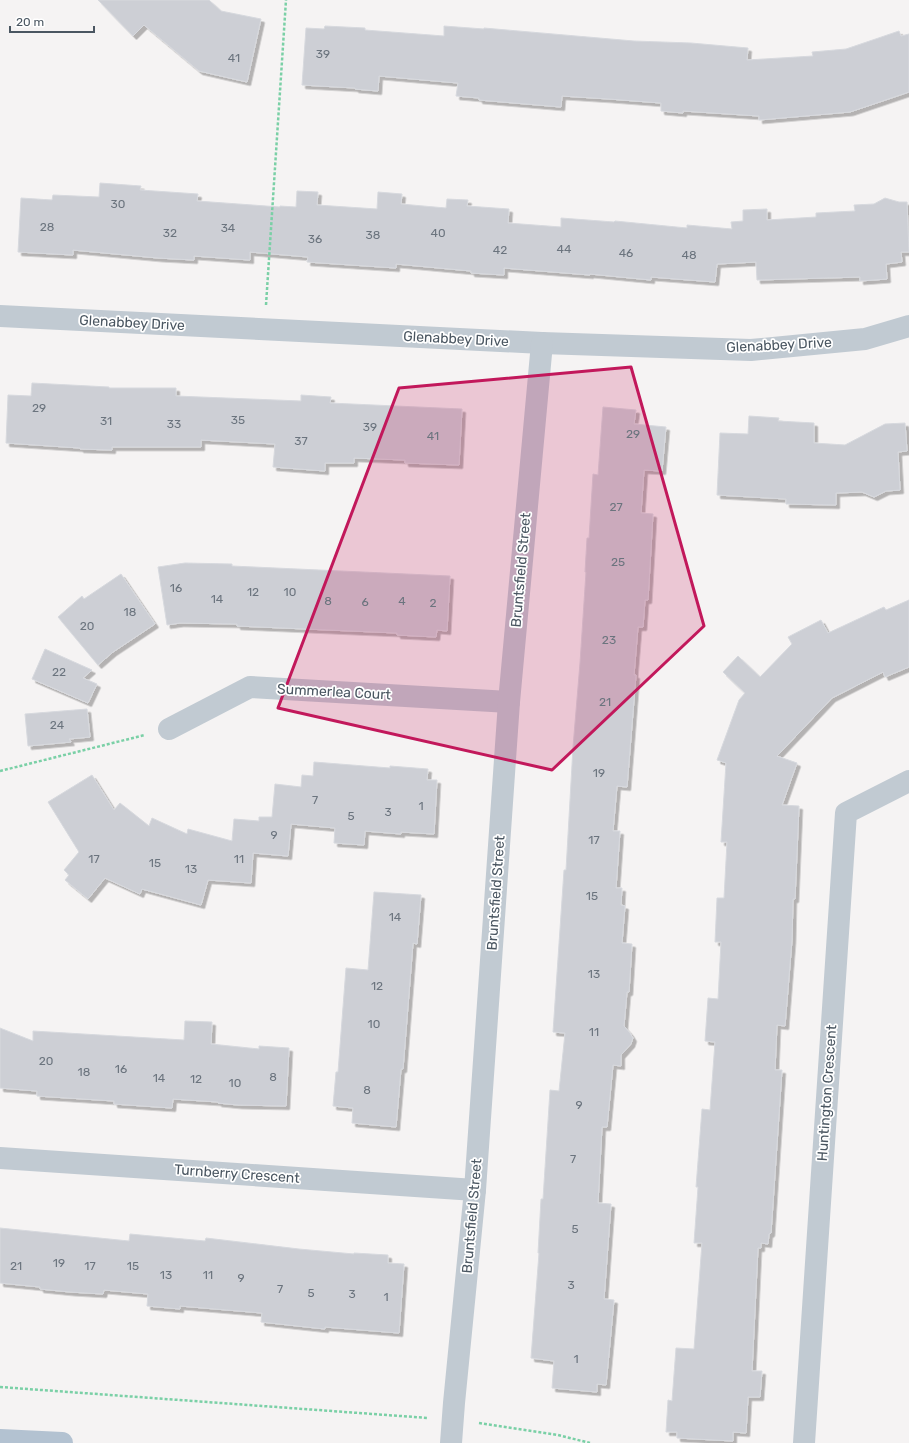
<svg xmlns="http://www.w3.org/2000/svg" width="909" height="1443" viewBox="0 0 909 1443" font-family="Rubik,sans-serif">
<defs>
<filter id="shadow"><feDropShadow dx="3.5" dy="3.5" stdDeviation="0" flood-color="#0004"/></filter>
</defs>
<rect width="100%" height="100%" fill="#f5f3f3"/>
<!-- building -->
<g fill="#cdcfd5" stroke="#d7d9de" filter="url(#shadow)">
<polygon points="98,0 209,0 221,11 261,19 247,82 199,71 144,25 133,36"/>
<polygon points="325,26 365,28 365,30 444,36 444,26 484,29 484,28 634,41 691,43 748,48 747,60 813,56 812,52 846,49 899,31 901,36 909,34 909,92 850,112 759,120 759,116 683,111 683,113 661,111 661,103 609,99 562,96 561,107 479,100 479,98 456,96 458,83 379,76 378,91 355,89 355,88 302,85 306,28 324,29"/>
<polygon points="100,183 141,186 140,190 198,194 197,201 280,207 280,206 296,207 297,191 318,192 317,205 377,209 378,192 402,194 401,204 446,208 447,199 468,200 467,206 509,209 508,223 561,227 561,218 614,222 615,221 687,228 687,225 732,229 731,222 743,221 743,210 767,209 767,220 816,217 816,213 855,211 854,205 874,204 885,198 899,202 907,202 909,252 901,252 902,262 886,264 887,279 860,281 860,277 757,280 756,262 717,264 715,282 651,277 651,280 590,274 590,275 504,268 504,275 471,273 471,271 396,264 396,268 307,262 308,257 250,252 250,260 194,256 194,260 158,258 73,250 73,255 18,252 21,198 52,200 53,195 99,197"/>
<polygon points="32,383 109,387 109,388 176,388 176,396 301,401 301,395 331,397 330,403 462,409 459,465 405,463 405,460 354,458 354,463 325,463 325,471 273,467 275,444 201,440 201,447 112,447 112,450 80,449 80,448 6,443 8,395 31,396"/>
<polygon points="603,407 636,410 634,424 666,427 662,471 644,470 641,513 653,514 648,600 645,600 643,627 638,627 634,675 636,675 627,787 617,786 613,831 620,831 616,888 622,888 621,905 625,906 622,943 632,944 629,992 627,992 624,1026 630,1033 633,1038 631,1044 621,1055 621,1066 613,1065 607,1127 602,1127 598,1203 611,1204 604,1299 614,1300 606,1385 597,1384 597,1392 552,1388 554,1361 531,1358 539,1253 538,1253 541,1199 543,1199 550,1090 559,1091 565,1033 553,1032 564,870 566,870 573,747 580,663 586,572 585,572 587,538 589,538 593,474 598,475"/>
<polygon points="749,416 779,418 778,421 814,423 814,443 845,445 885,424 905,423 907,451 898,452 900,490 886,491 874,497 862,492 836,493 836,505 786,504 786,499 717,495 720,433 748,434"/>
<polygon points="185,563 232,564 232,566 450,576 447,631 437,630 436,637 397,635 397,633 237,626 237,624 180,623 167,625 158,567"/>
<polygon points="121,574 155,624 113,652 98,665 58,617 82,596 84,599"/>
<polygon points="909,600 909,667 885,677 883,672 832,698 777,756 797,763 782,805 799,806 795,899 793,899 792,940 785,1026 777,1025 775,1070 782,1070 771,1233 769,1234 768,1244 761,1243 761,1248 758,1248 752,1371 762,1371 760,1397 748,1397 746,1433 733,1432 733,1441 677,1438 677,1432 666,1432 668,1400 672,1401 676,1348 694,1349 702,1243 694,1243 698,1187 696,1187 702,1109 710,1110 715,1042 705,1041 708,998 718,999 721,942 715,942 717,898 724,898 727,842 721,842 726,763 717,760 739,700 745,693 723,672 738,656 760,677 792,644 788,637 821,620 828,633 884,607 886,610"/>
<polygon points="45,649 92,670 83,678 97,684 88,703 32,679"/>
<polygon points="87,709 90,737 69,739 71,742 28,746 25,714"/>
<polygon points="314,762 390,768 390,766 428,769 427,780 437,780 434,834 401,832 401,834 365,831 364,845 334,843 335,828 291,824 288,856 253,853 251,883 208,880 201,905 142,889 140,894 105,878 88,899 65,880 69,875 64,870 79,852 48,802 92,775 114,810 120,803 149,826 152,818 187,834 188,829 232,841 234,819 259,821 259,817 272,817 275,784 301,787 302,775 313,776"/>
<polygon points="374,892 421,895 417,944 413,943 403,1069 401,1069 396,1127 352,1123 353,1108 333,1106 336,1072 338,1072 346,968 368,970"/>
<polygon points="185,1021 212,1022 211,1044 259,1049 259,1046 289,1048 286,1106 238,1105 218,1103 218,1102 173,1099 172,1108 114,1104 114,1101 37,1096 37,1091 0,1088 0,1028 33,1041 33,1031 184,1040"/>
<polygon points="0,1228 129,1241 130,1234 205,1241 206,1238 299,1249 354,1254 354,1253 388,1255 388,1263 404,1264 399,1333 325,1327 325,1329 261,1322 262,1313 180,1306 180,1309 147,1306 148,1294 104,1290 103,1294 70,1292 40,1289 40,1287 0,1283"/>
</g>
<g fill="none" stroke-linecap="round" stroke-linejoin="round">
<!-- path -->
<g stroke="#7ad0a6" stroke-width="2.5" stroke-dasharray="3 2" stroke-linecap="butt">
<polyline points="266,305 286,0"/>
<polyline points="0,771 145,735"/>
<polyline points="0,1387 428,1418"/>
<polyline points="479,1423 558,1435 590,1443"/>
</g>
<!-- minor -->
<g stroke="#c1cad2" stroke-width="22">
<polyline points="0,316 542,343 751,350 865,339 909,326"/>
<polyline points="169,729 250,687 509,702"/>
<polyline points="0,1158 475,1190"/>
<polyline points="451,1443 454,1403 475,1190 509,702 542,343"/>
<polyline points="804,1443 846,813 909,781"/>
</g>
<!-- major -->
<polyline stroke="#b3c2d1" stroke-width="22" points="0,1440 62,1443"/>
</g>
<!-- marked area -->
<path fill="#c2185b" fill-opacity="0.2" stroke="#c2185b" stroke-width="3" stroke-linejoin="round" d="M631,367L704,626L552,770L278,708L399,388Z"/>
<g text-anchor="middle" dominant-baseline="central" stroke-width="3.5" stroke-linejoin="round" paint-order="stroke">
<!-- number labels -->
<g font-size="12" fill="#6b747e">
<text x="323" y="54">39</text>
<text x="234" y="58">41</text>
<text x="118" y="204">30</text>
<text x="47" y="227">28</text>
<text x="228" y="228">34</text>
<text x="170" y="233">32</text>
<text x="438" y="233">40</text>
<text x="373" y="235">38</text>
<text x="315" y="239">36</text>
<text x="564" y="249">44</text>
<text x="500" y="250">42</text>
<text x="626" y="253">46</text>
<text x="689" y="255">48</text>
<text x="39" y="408">29</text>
<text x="238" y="420">35</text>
<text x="106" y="421">31</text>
<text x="174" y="424">33</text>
<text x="370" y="427">39</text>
<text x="633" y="434">29</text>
<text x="433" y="436">41</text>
<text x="301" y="441">37</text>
<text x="616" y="507">27</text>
<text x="618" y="562">25</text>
<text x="176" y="588">16</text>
<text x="253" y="592">12</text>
<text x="290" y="592">10</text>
<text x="217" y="599">14</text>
<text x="328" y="601">8</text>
<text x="402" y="601">4</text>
<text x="365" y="602">6</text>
<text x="433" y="603">2</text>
<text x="130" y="612">18</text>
<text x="87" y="626">20</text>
<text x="609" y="640">23</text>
<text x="59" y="672">22</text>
<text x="605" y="702">21</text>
<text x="57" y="725">24</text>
<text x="599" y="773">19</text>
<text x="315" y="800">7</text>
<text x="421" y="806">1</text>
<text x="388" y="812">3</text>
<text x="351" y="816">5</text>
<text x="274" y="835">9</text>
<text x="594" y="840">17</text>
<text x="94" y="859">17</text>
<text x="239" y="859">11</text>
<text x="155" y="863">15</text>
<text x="191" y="869">13</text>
<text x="592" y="896">15</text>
<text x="395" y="917">14</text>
<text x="594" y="974">13</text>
<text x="377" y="986">12</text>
<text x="374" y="1024">10</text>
<text x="594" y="1032">11</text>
<text x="46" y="1061">20</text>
<text x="121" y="1069">16</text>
<text x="84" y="1072">18</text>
<text x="273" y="1077">8</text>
<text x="159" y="1078">14</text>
<text x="196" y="1079">12</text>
<text x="235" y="1083">10</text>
<text x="367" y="1090">8</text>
<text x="579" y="1105">9</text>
<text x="573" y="1159">7</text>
<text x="575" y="1229">5</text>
<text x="59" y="1263">19</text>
<text x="16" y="1266">21</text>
<text x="90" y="1266">17</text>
<text x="133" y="1266">15</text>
<text x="166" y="1275">13</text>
<text x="208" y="1275">11</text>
<text x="241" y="1278">9</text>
<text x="571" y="1285">3</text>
<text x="280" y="1289">7</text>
<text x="311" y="1293">5</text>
<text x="352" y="1294">3</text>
<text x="386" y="1297">1</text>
<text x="576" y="1359">1</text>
</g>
<!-- street labels -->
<g font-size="14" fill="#4a5661" stroke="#fff">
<text transform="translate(132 323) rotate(3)">Glenabbey Drive</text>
<text transform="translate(456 339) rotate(3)">Glenabbey Drive</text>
<text transform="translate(779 345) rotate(-3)">Glenabbey Drive</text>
<text transform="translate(521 570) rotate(-85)">Bruntsfield Street</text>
<text transform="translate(334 692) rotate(3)">Summerlea Court</text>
<text transform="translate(496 893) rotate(-86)">Bruntsfield Street</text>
<text transform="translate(827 1093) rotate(-86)">Huntington Crescent</text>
<text transform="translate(237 1174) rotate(4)">Turnberry Crescent</text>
<text transform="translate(472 1216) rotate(-85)">Bruntsfield Street</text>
</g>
</g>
<!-- scale -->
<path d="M10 26v6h84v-6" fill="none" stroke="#4a5661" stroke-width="2"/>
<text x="16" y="26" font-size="12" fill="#4a5661" stroke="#ffffff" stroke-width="3" paint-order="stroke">20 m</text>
</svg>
